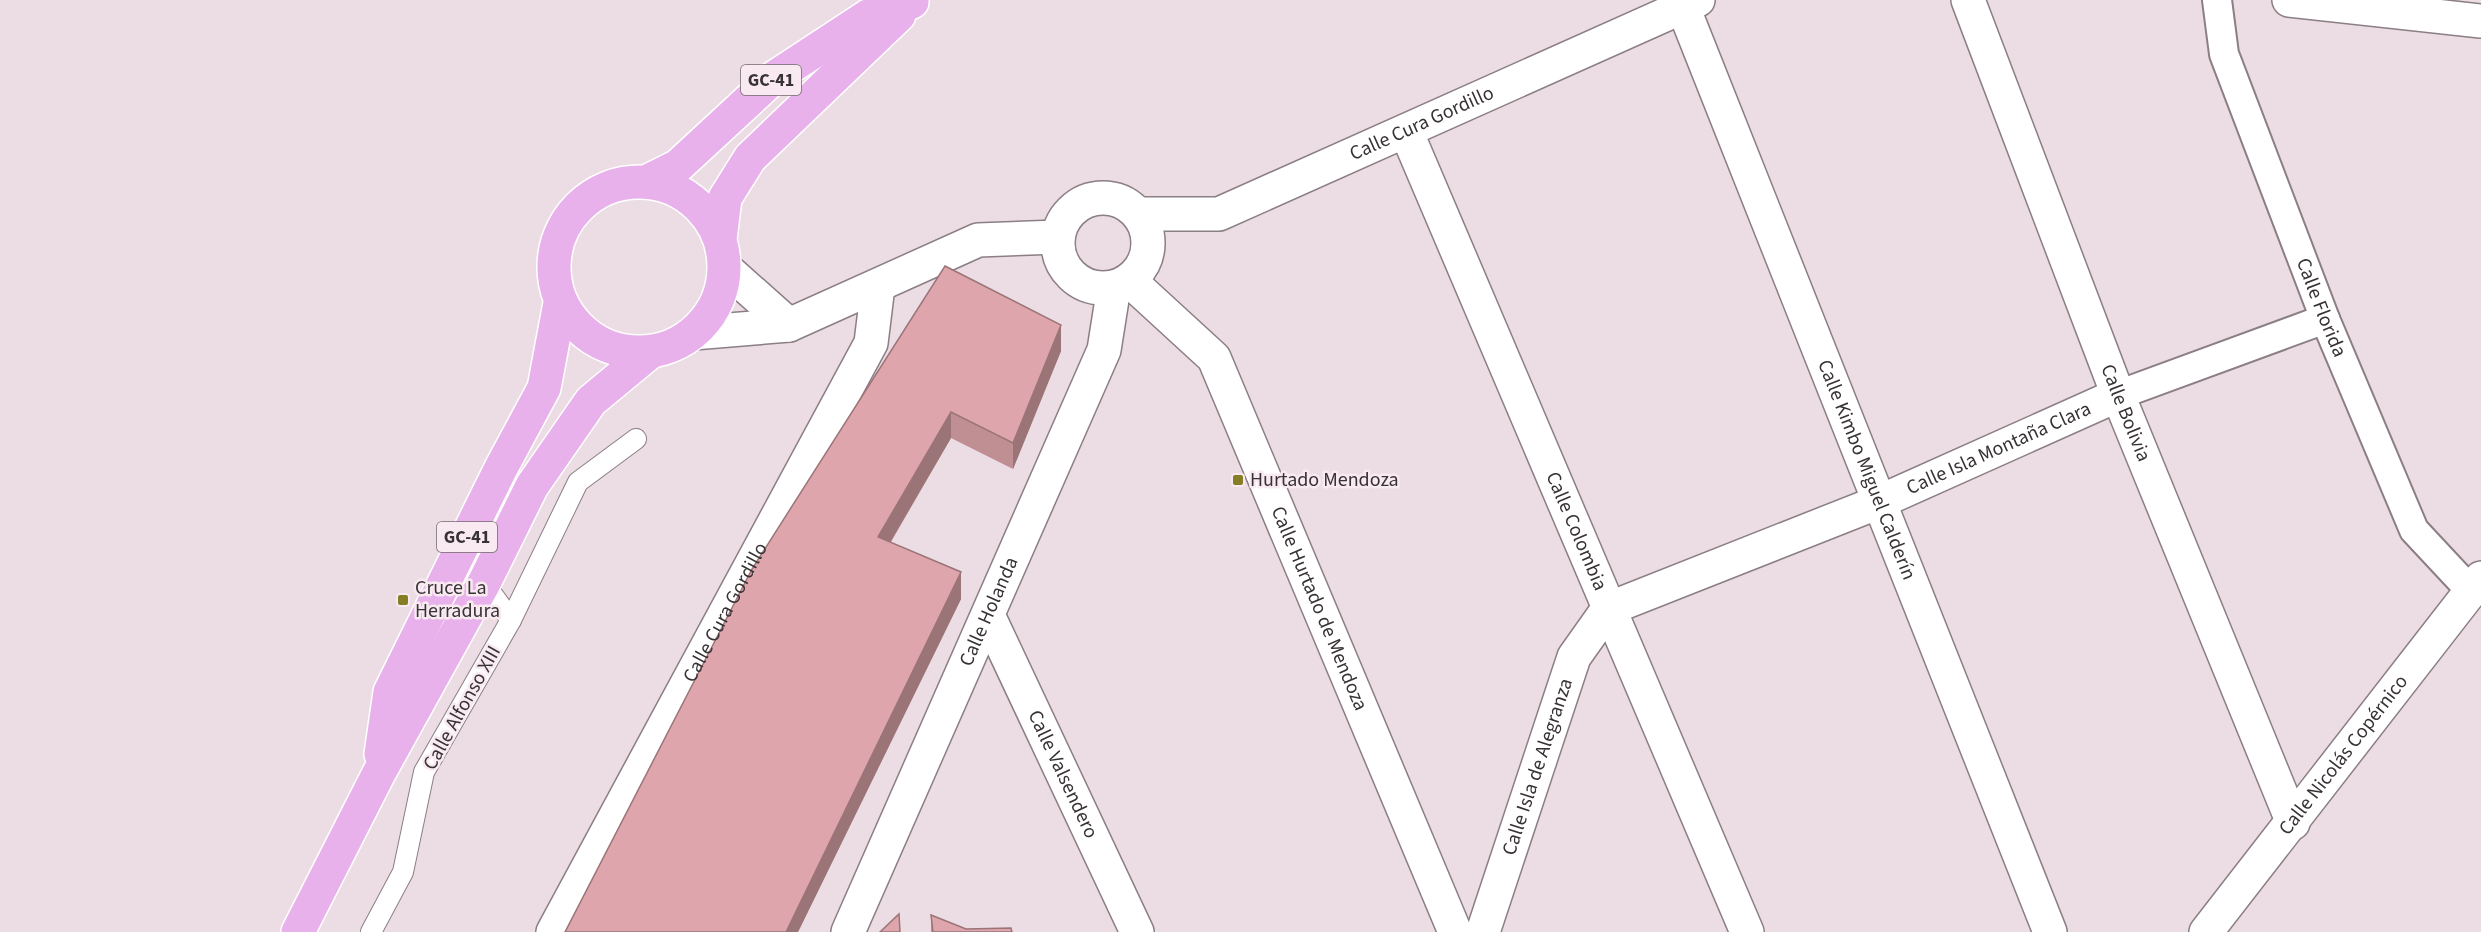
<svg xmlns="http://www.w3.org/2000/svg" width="2481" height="932" viewBox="0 0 2481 932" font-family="'Source Sans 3',sans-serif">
<rect width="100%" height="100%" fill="#ebdde3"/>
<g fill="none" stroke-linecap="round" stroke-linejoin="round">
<defs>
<g id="service">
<polyline points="484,583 511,620"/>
<polyline points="371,932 403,872 424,772 511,620 578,482 636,439"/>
</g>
<g id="pedestrian">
<path id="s1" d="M2217,0L2224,54L2325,319L2414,530L2471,591"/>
<polyline points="2118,395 2325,319"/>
</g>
<g id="minor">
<path id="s2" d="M1968,0L2118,395L2293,823"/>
<polyline points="2289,0 2481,21"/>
<path id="s3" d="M1683,7L2050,932"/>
<path id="s4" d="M1406,131L1747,932"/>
<circle cx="1103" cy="243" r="45"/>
<path id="s5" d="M1138,214H1219L1698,0"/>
<polyline points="725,268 789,325"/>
<path id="s6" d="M1129,280L1214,358L1455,932"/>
<polyline points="693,333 789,325 978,240 1058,237"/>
<path id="s7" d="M988,615L1137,932"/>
<path id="s8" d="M553,932L871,343L878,286"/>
<path id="s9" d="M848,932L1104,350L1114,287"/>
<path id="s10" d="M1483,932L1574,657L1608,609L1879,502L2118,395"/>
<path id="s11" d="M2206,932L2481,578"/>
</g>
<g id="primary">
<circle cx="639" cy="267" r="85"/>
<polyline points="646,182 678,166 772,79 868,16 912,2"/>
<polyline points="720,239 725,198 750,158 899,15"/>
<polyline points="381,754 390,692 501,468 544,388 560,303"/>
<polyline points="298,932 379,773 484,583 532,486 591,401 649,353"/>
</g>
</defs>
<!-- service casing -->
<use href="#service" stroke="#8b7e84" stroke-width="22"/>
<!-- pedestrian casing -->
<use href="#pedestrian" stroke="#8b7e84" stroke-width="32"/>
<!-- minor casing -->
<use href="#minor" stroke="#8b7e84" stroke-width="36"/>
<!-- primary casing -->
<use href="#primary" stroke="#fff" stroke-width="36"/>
<!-- service -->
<use href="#service" stroke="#fff" stroke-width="20"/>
<!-- pedestrian -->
<use href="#pedestrian" stroke="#fff" stroke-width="28"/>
<!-- minor -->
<use href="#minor" stroke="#fff" stroke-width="33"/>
<!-- primary -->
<use href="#primary" stroke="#e8b1eb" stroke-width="33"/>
</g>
<!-- wall -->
<g fill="#bf8f94">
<polygon points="945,266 1061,351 1013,469 951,438 891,542 961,599 798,932 565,932"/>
<polygon points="931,915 966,929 1012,932 931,932"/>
</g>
<!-- shaded-wall -->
<g fill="#9b7478">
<polygon points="1061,325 1061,351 1013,469 1013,443"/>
<polygon points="951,412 951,438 878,563 878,537"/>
<polygon points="961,572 961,599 798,932 786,932"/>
</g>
<!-- building -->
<g fill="#dea6ac" stroke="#9b7478" stroke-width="1.5">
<polygon points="945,266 1061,325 1013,443 951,412 878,537 961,572 786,932 565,932 752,569"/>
<polygon points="899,914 900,932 880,932"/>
<polygon points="931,915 966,929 1011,928 1012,932 933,932"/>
</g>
<!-- markers -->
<g fill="#867e25" stroke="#f9eaf1" stroke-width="2">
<rect x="1232" y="474" width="12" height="12" rx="3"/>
<rect x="397" y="594" width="12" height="12" rx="3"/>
</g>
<g text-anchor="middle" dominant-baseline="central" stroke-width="5" stroke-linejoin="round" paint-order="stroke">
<!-- shield labels -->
<g fill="#f9eaf1" stroke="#71696d" stroke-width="1.5">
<rect x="741" y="65" width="60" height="30" rx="4.5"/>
<rect x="437" y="522" width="60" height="30" rx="4.5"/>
</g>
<g font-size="18" font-weight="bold" fill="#373234">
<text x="771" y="80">GC-41</text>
<text x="467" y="537">GC-41</text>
</g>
<!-- street labels -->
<g font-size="20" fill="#373234" stroke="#f9eaf1">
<text stroke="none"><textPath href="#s5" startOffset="303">Calle Cura Gordillo</textPath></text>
<text stroke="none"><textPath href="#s1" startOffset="326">Calle Florida</textPath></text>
<text stroke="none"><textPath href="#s2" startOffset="442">Calle Bolivia</textPath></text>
<text stroke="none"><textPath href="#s10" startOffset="771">Calle Isla Montaña Clara</textPath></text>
<text stroke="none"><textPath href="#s3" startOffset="498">Calle Kimbo Miguel Calderín</textPath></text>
<text stroke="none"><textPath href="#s4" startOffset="435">Calle Colombia</textPath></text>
<text stroke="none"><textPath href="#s6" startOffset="387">Calle Hurtado de Mendoza</textPath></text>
<text stroke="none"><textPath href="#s8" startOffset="363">Calle Cura Gordillo</textPath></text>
<text stroke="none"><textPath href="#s9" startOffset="350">Calle Holanda</textPath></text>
<text transform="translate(462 708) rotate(-61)">Calle Alfonso XIII</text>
<text stroke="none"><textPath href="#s11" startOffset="224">Calle Nicolás Copérnico</textPath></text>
<text stroke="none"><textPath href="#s10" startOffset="174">Calle Isla de Alegranza</textPath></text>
<text stroke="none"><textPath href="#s7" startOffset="176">Calle Valsendero</textPath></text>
</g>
<!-- poi labels -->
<g font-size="20" fill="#373234" stroke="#f9eaf1" text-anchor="start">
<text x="1250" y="480">Hurtado Mendoza</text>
<text x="415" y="588">Cruce La<tspan x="415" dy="23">Herradura</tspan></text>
</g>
</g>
</svg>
